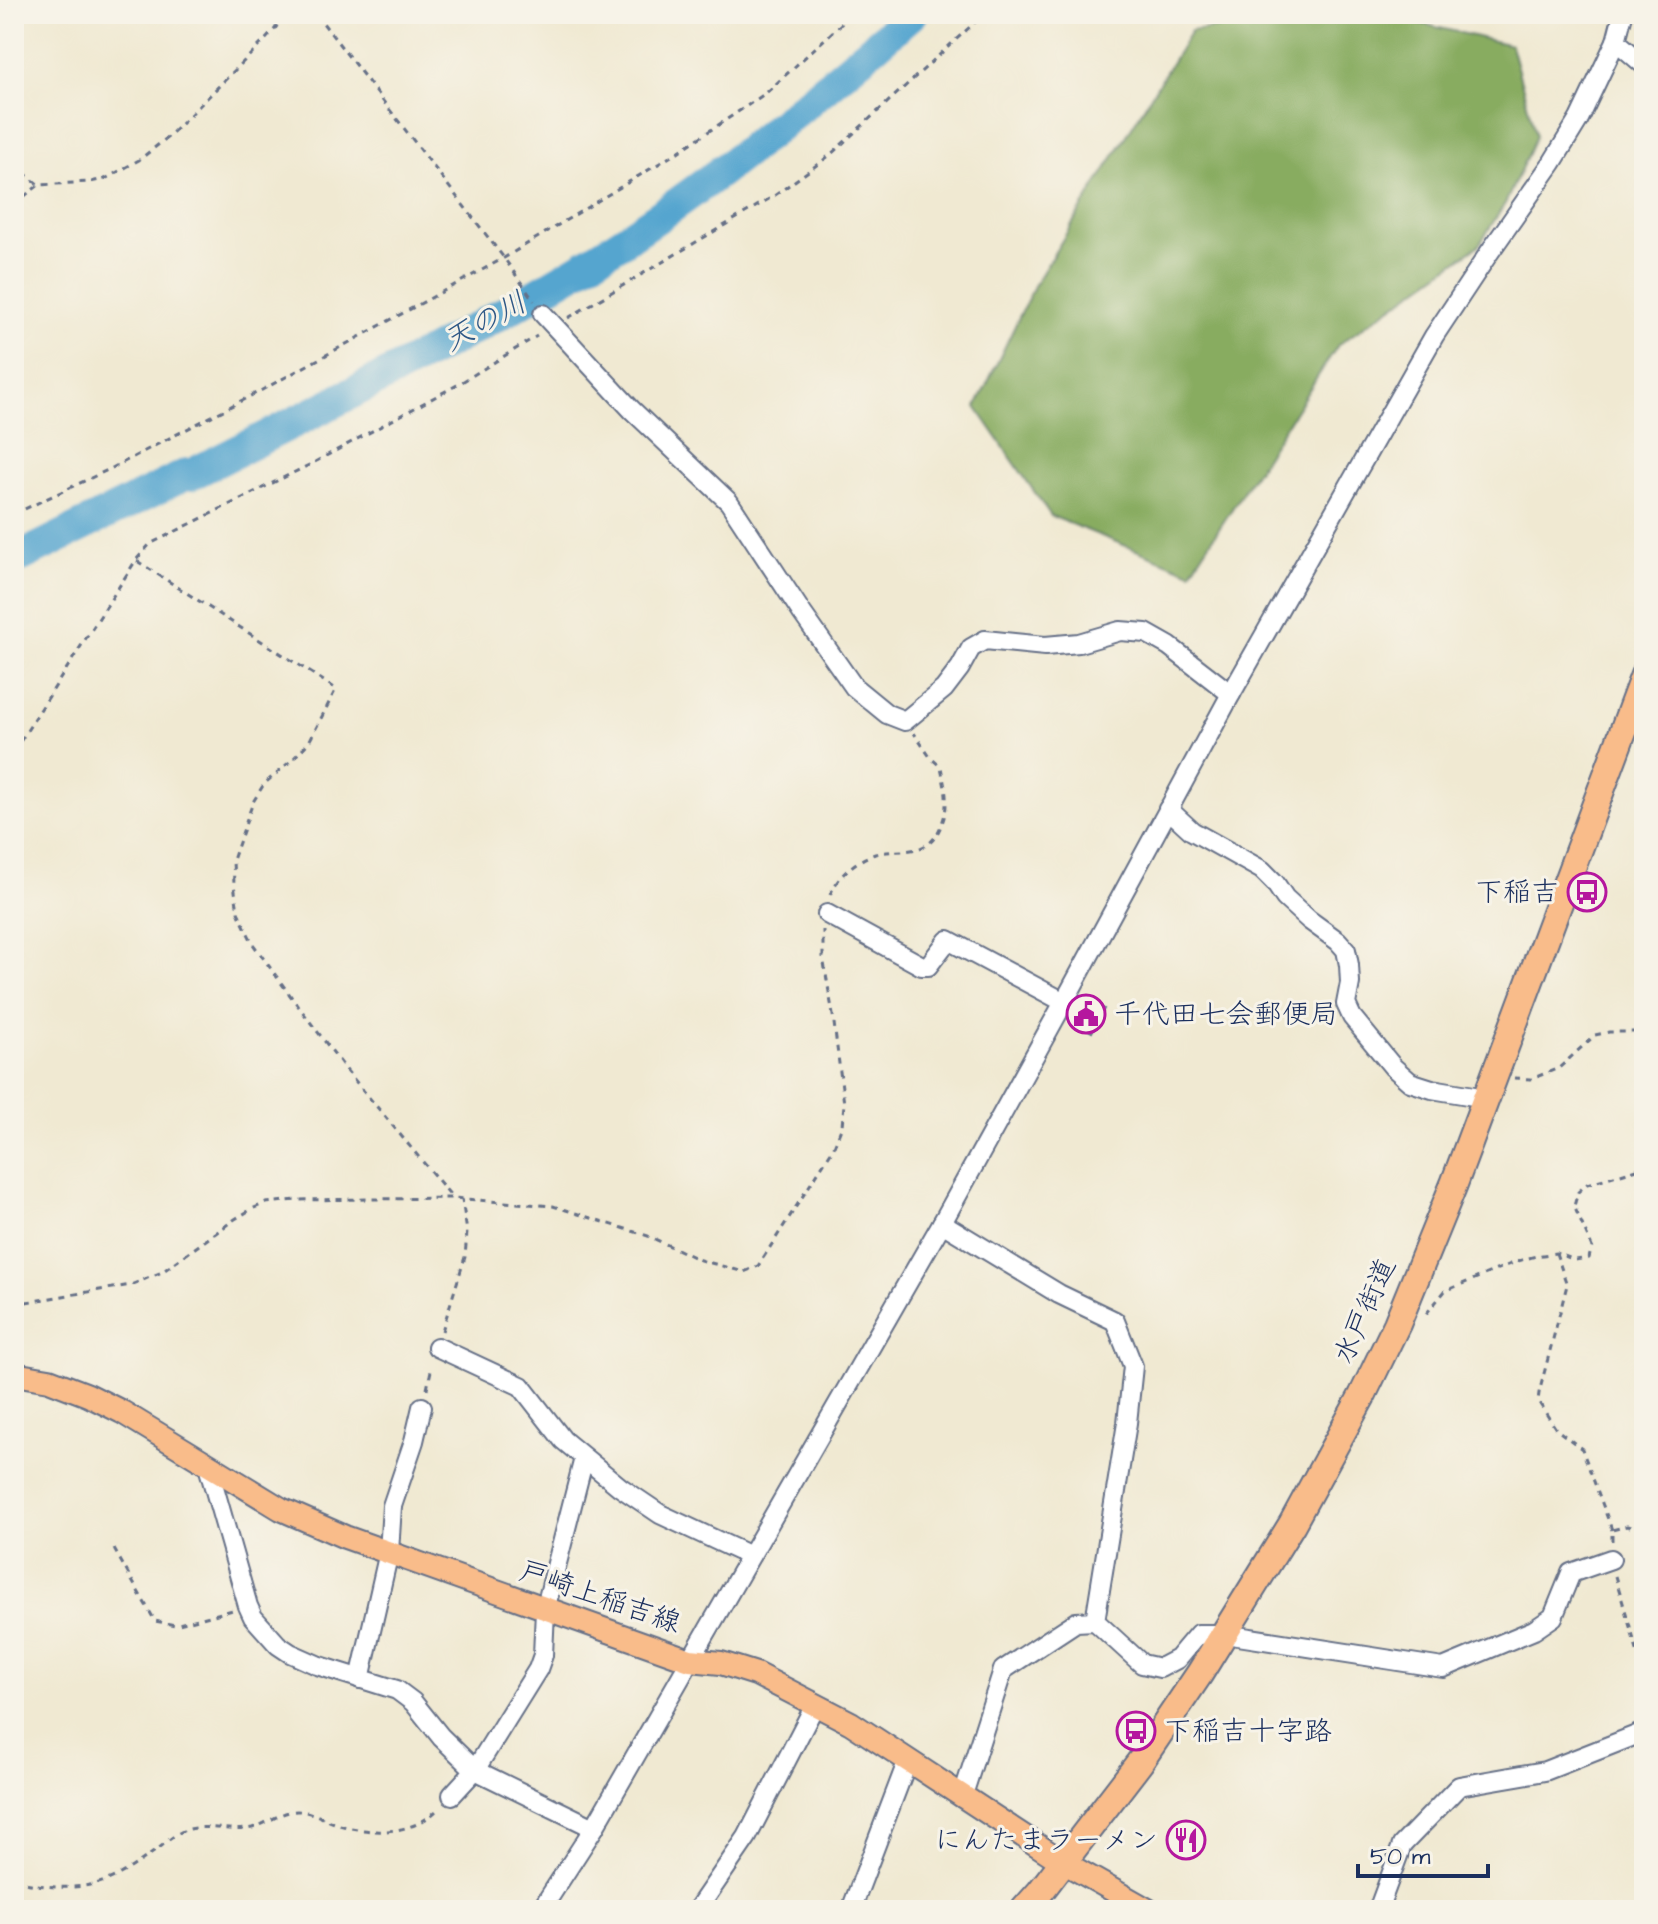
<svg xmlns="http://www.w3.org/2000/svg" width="1658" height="1924" viewBox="0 0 1658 1924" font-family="'Architects Daughter','Klee One',sans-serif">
<rect width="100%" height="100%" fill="#f7f3e8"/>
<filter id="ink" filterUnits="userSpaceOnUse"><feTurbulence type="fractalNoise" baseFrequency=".0125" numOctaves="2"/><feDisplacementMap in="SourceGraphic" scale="16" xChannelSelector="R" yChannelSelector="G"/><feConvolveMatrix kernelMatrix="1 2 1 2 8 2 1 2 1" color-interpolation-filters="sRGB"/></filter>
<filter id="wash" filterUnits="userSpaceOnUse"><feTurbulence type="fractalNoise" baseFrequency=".006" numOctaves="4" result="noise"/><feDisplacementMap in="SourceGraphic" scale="32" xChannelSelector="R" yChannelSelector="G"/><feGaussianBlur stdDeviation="1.8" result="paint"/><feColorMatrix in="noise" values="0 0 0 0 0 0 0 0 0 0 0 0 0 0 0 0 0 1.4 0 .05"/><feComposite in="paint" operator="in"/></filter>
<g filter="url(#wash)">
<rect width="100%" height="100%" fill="#f0e9d2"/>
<!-- forest -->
<polygon fill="#88ac61" stroke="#526e60" stroke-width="2" points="1330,14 1382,14 1511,45 1536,136 1506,202 1479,245 1338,345 1191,572 1051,516 976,407 1034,286 1191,31"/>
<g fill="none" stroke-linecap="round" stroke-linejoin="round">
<!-- river -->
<path stroke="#55a5cf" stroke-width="32" d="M14,560L187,474L190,475C325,406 462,341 591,261C706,190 810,102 912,14"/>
</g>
<g id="blocks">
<!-- building -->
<polygon fill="#d49a95" points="1081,996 1104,1009 1092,1032 1069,1019"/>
</g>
</g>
<g filter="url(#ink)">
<use href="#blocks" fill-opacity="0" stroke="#667087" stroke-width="2"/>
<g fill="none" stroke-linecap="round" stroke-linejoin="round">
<defs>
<g id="minor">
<polyline points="1616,41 1644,65"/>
<polyline points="543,314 632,410 729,502 802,613 854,687 887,714 905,721 944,689 960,668 971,648 985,640 1045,646 1079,643 1120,631 1146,633 1169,646 1231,694"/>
<polyline points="1168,809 1192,831 1262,870 1275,883 1285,898 1309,920 1338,941 1346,950 1349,965 1350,983 1346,1004 1352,1017 1393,1067 1410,1082 1432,1089 1486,1098"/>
<polyline points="827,914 922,966 928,966 948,940 1064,1002"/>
<polyline points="942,1223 1059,1294 1115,1321 1133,1366 1127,1423 1095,1621"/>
<polyline points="437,1347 521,1386 563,1440 620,1487 660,1514 750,1556"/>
<polyline points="208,1466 248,1606 253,1617 278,1645 290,1653 317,1665 397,1690 413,1702 441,1737 475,1770 594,1828"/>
<polyline points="360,1679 389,1552 392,1506 414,1441 422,1407"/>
<polyline points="452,1795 475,1770 538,1669 543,1655 545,1610 584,1458"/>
<polyline points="962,1798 1003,1670 1076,1622 1095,1621 1142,1664 1160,1668 1177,1659 1198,1634 1225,1634 1443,1668 1534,1630 1553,1617 1571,1573 1611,1559"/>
<polyline points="541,1910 594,1828 942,1223 1064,1002 1231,694 1434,336 1489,253 1552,163 1579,119 1616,41 1623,14"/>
<polyline points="697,1910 747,1837 815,1705"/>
<polyline points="851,1910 908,1760"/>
<polyline points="1378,1910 1402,1845 1459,1786 1545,1771 1644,1732"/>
</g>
<polyline id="major" points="14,1374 49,1380 88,1395 122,1412 281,1509 345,1537 690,1660 721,1663 756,1674 851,1723 1063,1862 1148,1910"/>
<polyline id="highway" points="1024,1910 1040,1892 1140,1762 1200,1673 1292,1524 1362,1396 1397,1324 1454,1184 1644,675"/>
</defs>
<!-- minor casing -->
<use href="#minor" stroke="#667087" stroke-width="22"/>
<!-- major casing -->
<use href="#major" stroke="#667087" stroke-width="26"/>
<!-- highway casing -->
<use href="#highway" stroke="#667087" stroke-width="30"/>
<!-- path -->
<g stroke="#667087" stroke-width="3" stroke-dasharray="6 6" stroke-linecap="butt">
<polyline points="316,14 504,258 534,301"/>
<polyline points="14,165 39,185"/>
<polyline points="14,204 39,185 90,182 105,179 139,160 168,137 266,39 275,29 284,14"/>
<polyline points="568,318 774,196 829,156 984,14"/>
<polyline points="14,514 112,468 262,390 504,258 678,152 766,93 852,14"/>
<polyline points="137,561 336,689 309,742 292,760 264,784 253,802 233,860 234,884 238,912 253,944 290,995 347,1071 453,1198"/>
<polyline points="14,751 136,560 150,544 313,463 457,385 537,336"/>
<path d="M830,895C838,876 854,861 875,854C896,848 924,857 937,834C942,825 946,814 946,804C947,792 943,779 941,767L930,757L914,733"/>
<polyline points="1514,1078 1531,1079 1559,1068 1595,1035 1609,1032 1644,1032"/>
<polyline points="1556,1253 1567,1285 1539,1393 1538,1401 1556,1429 1582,1449 1612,1530"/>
<polyline points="14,1304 131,1285 162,1272 235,1219 252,1209 266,1203 296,1200 453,1198 553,1206 648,1236 700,1260 744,1272 758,1266 833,1149 842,1126 844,1104 833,1015 823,957 823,930"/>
<polyline points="1426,1314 1445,1291 1518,1261 1536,1256 1556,1253 1575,1260 1589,1258 1592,1247 1574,1206 1578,1192 1587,1184 1644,1167"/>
<polyline points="442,1331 465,1257 467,1232 462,1199"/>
<polyline points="427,1389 432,1366"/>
<polyline points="1612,1541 1612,1530 1627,1526 1644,1531"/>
<polyline points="114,1549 155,1621 175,1625 233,1610"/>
<polyline points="1615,1576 1644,1674"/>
<path d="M14,1881C51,1888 86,1893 120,1874C131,1868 141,1861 151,1854C162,1847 173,1834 186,1830C207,1823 230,1833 252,1828C267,1824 281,1811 297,1811C313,1811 328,1822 343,1826C377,1835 415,1834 439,1808"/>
</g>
<!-- minor -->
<use href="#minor" stroke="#fff" stroke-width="18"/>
<!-- major -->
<use href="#major" stroke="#f9bc8a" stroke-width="22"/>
<!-- highway -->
<use href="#highway" stroke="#f9bc8a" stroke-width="26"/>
</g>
</g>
<!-- icons -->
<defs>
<symbol id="bus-ring" viewBox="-11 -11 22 22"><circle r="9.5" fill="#f7f3e8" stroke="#b5179e" stroke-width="1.5"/><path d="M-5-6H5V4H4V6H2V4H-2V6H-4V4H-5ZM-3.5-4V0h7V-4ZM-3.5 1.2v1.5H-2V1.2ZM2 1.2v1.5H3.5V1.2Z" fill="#b5179e"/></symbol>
<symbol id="civic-ring" viewBox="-11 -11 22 22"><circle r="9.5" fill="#f7f3e8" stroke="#b5179e" stroke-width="1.5"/><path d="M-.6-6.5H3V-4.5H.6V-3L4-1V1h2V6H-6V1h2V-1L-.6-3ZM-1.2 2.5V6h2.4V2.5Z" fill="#b5179e"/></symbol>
<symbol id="restaurant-ring" viewBox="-11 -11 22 22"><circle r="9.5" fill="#f7f3e8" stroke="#b5179e" stroke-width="1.5"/><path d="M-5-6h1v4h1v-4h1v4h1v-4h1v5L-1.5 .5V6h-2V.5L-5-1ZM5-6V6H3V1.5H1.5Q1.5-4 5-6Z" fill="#b5179e"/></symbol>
</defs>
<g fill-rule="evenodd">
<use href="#bus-ring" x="1565" y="870" width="44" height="44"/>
<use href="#civic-ring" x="1064" y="992" width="44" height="44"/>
<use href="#bus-ring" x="1114" y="1709" width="44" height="44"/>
<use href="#restaurant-ring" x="1164" y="1818" width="44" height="44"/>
</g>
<g text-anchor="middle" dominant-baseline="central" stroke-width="6" stroke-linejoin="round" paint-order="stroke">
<!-- poi labels -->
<g font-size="28" fill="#1b2f5e" stroke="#f7f3e8" text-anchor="end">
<text x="1559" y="892">下稲吉</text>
<text x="1114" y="1014" text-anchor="start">千代田七会郵便局</text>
<text x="1164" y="1731" text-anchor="start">下稲吉十字路</text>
<text x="1158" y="1840">にんたまラーメン</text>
</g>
<!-- street labels -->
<g font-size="28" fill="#1b2f5e" stroke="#f7f3e8">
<text transform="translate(1365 1311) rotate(-66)">水戸街道</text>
<text transform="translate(600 1597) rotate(19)">戸崎上稲吉線</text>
</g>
<!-- water labels -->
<g font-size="30" font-style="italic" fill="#2f5886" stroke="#f7f3e8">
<text transform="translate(485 322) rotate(-29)">天の川</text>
</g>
</g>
<!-- margin -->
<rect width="1658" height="1924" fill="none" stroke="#f7f3e8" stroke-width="48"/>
<!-- scale -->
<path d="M1358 1864v12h130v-12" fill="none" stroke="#1b2f5e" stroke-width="4"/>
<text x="1370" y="1864" font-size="24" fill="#1b2f5e" stroke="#f7f3e8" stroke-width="6" paint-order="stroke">50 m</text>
</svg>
